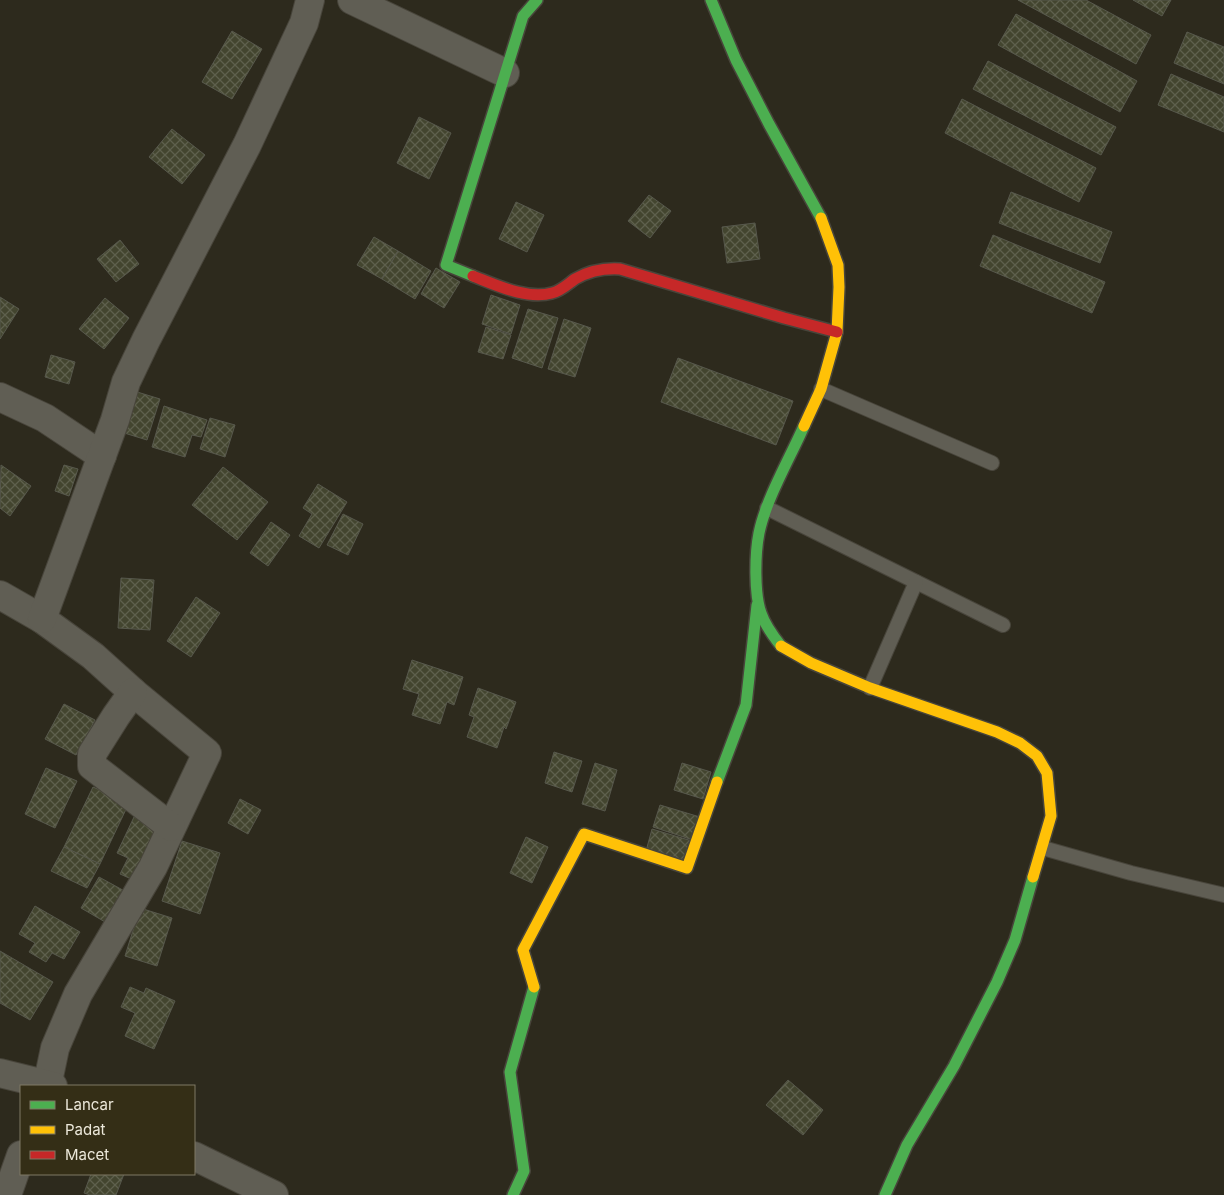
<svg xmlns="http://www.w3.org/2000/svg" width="1224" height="1195" viewBox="0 0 1224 1195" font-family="Inter,sans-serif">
<defs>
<pattern id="building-cross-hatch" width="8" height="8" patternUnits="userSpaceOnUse" patternTransform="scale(1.25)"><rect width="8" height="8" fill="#43452f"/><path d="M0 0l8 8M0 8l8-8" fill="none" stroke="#5e604d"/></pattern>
</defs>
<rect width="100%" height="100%" fill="#2d2a1d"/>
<!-- building -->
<g fill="url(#building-cross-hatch)" stroke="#57584c">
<polygon points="1018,0 1086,0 1151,35 1136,64"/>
<polygon points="1133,0 1171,0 1162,16"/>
<polygon points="1016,14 1137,81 1120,112 998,45"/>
<polygon points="232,31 262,49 232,99 202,82"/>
<polygon points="1187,32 1224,47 1224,84 1174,63"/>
<polygon points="988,61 1116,127 1101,155 973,89"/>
<polygon points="1171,74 1224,97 1224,132 1158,105"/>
<polygon points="962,99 1096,168 1079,202 945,133"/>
<polygon points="419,117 451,133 429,179 397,163"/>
<polygon points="172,129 205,155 182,184 149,157"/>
<polygon points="1011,192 1112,232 1100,263 999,223"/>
<polygon points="649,195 671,211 650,238 628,221"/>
<polygon points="516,202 544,215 527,252 499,239"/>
<polygon points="755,223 760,259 727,263 722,227"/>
<polygon points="993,235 1105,282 1092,313 980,266"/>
<polygon points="374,237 398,251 382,279 357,265"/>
<polygon points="120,240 139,264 116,282 97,259"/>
<polygon points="398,251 431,271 415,299 382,279"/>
<polygon points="436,268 460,282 444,308 421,294"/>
<polygon points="491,295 520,305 511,334 482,324"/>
<polygon points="0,297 19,309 0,339"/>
<polygon points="105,298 129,318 104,349 79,329"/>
<polygon points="528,309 558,318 542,368 512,358"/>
<polygon points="564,319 591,328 575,377 548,369"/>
<polygon points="486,327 511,335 503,359 478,352"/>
<polygon points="51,355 75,362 69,384 45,377"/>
<polygon points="678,358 793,401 776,445 661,402"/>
<polygon points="134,391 160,399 147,440 121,432"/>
<polygon points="164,406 207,420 201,437 192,435 185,457 152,447"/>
<polygon points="210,418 235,425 225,457 200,449"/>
<polygon points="1,465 31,486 10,516 0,508"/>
<polygon points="64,465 78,469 69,496 55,491"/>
<polygon points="223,467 268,502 237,540 192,505"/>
<polygon points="318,484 347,502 319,548 299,536 312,514 303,508"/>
<polygon points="343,514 363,524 348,555 327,545"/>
<polygon points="271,522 290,535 268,566 250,553"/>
<polygon points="121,578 154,580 150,630 118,628"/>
<polygon points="196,597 220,613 191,657 167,641"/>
<polygon points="412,660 463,677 454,705 447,702 440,724 412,715 419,694 403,689"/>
<polygon points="478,688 516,702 506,729 504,727 497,748 467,737 474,717 469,715"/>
<polygon points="64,704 95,720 76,755 45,739"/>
<polygon points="554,752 582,761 572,792 545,783"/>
<polygon points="595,763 617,770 605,811 582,804"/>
<polygon points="682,763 711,772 703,799 674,790"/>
<polygon points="46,768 77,781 55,828 25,814"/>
<polygon points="93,787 129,803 100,864 64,847"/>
<polygon points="240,799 261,810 248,834 228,823"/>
<polygon points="660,805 700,817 693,840 653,827"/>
<polygon points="134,817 163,831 138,882 120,874 128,858 117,853"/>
<polygon points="652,829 692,841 686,863 646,851"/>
<polygon points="526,837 548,847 532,883 510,873"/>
<polygon points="182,841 220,853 200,914 162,901"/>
<polygon points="64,847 100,864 87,888 51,871"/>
<polygon points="99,877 130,894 112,926 81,908"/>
<polygon points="35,906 80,932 64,959 52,953 46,962 29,952 35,943 19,934"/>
<polygon points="140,908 172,918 157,966 125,956"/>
<polygon points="0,951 53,982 30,1020 0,1003"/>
<polygon points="130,987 144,993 146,988 175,1001 154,1049 125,1036 135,1013 121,1007"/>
<polygon points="788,1080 823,1110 803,1135 766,1105"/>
<polygon points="91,1174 124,1174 116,1195 90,1195 84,1193"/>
</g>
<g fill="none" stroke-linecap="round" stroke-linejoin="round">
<defs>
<g id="lane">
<polyline points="821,389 992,463"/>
<polyline points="767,508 1003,625"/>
<polyline points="870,688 916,582"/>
<polyline points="1043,848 1131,873 1224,895"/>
</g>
<g id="street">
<polyline points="352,0 505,73"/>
<polyline points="0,397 45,418 102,456"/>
<polyline points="0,595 42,619 93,656 133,692 207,753 153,867 78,994 55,1048 47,1086"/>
<polyline points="42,619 115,420 126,382 146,340 247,145 304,23 310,0"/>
<polyline points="133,692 116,716 92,754 92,766 171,827"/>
<polyline points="0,1073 53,1086"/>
<polyline points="194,1156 274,1195"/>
<polyline points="7,1195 21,1155"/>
</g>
<g id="fast">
<polyline points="711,0 736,60 769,124 821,218"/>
<polyline points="473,276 446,265 523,16 537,0"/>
<path d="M781,646C773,636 765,625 761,613C754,594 755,553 759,533C766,499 790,458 804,426"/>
<polyline points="717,782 746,705 757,605"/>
<polyline points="513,1195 524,1171 510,1072 534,987"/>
<polyline points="885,1195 907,1145 954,1066 997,982 1015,940 1033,877"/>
</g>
<g id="slow">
<polyline points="804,426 821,389 837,332 839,287 838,265 821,218"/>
<polyline points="781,646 811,663 870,688 997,732 1020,743 1037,756 1047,773 1051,816 1033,877"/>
<polyline points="534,987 523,950 584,834 687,868 717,782"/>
</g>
<path id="jam" d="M473,276C496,285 527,300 552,293C561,291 568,284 575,279C589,271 604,268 620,269L784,318L837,332"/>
</defs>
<!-- lane casing -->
<use href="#lane" stroke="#48453b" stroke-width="16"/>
<!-- street casing -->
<use href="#street" stroke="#48453b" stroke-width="30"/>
<!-- fast casing -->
<use href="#fast" stroke="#48453b" stroke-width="14"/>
<!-- slow casing -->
<use href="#slow" stroke="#48453b" stroke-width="14"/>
<!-- jam casing -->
<use href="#jam" stroke="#48453b" stroke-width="14"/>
<!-- lane -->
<use href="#lane" stroke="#605e54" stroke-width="14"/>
<!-- street -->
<use href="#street" stroke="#605e54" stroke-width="28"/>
<!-- fast -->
<use href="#fast" stroke="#4caf50" stroke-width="11"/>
<!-- slow -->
<use href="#slow" stroke="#ffc107" stroke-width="11"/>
<!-- jam -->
<use href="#jam" stroke="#c62828" stroke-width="11"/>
</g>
<!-- legend -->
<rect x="20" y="1085" width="175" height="90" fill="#342e16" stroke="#7e7864"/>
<rect x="30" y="1101" width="25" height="8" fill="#4caf50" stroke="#7e7864"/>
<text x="65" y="1110" font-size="15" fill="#ece8da">Lancar</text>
<rect x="30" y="1126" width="25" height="8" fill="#ffc107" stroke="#7e7864"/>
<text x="65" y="1135" font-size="15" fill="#ece8da">Padat</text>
<rect x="30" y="1151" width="25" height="8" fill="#c62828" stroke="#7e7864"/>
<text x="65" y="1160" font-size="15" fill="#ece8da">Macet</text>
</svg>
